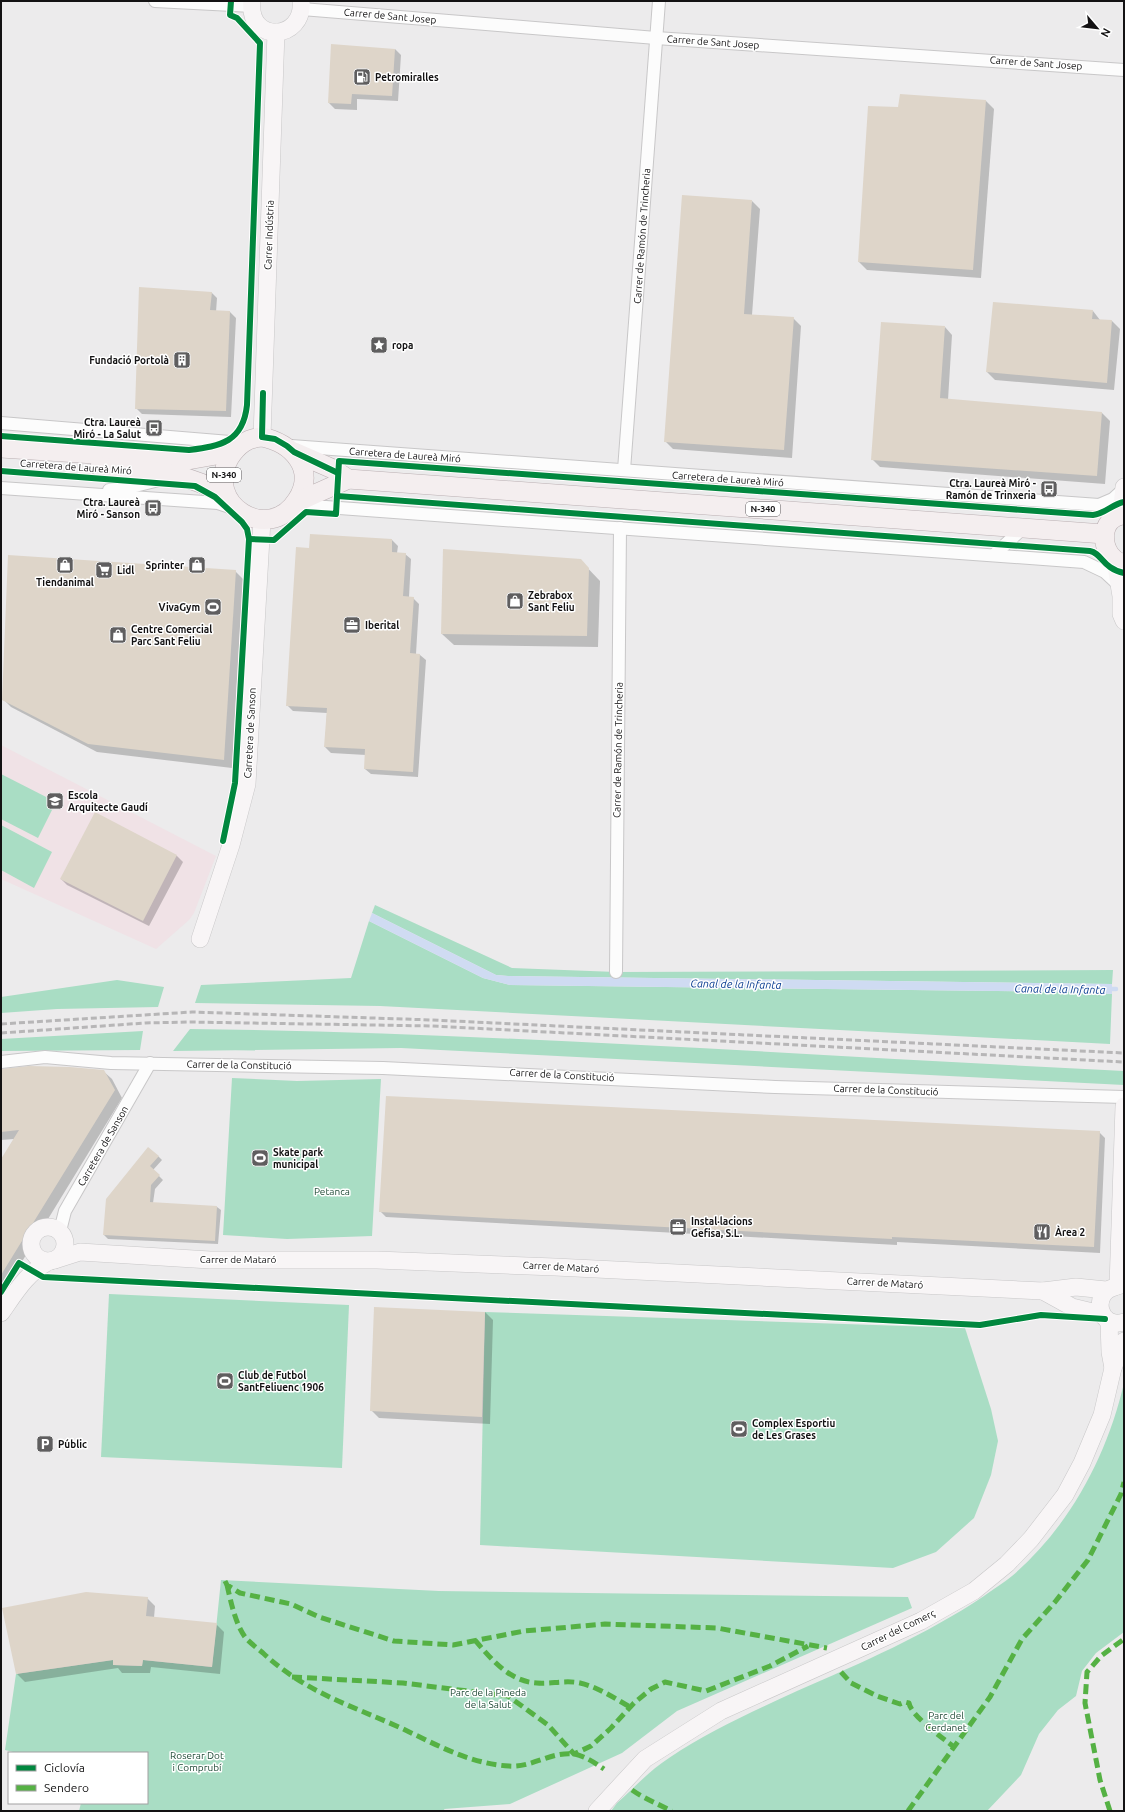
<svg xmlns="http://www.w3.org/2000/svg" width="1125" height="1812" viewBox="0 0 1125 1812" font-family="Ubuntu,sans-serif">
<rect width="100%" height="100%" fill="#ecebec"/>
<!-- education -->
<polygon fill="#f0e2e6" points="1,745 216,856 194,913 189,920 156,949 1,879"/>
<!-- green -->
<g fill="#a9ddc4">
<polygon points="1,774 56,802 38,838 1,819"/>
<polygon points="1,825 52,852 34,888 1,870"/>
<polygon points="375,905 512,968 616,972 1113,970 1112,984 508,976 496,975 372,913"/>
<polygon points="369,921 483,978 510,985 1072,992 1112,994 1110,1044 380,1006 195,1003 201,985 351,978"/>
<polygon points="117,980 164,987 158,1007 57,1009 1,1013 1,997"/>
<path d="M190,1029C502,1033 813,1056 1124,1071V1085L401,1048L173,1051Z"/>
<polygon points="143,1031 140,1050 1,1051 1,1039"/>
<polygon points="232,1078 297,1081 381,1079 372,1236 287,1239 223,1235"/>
<polygon points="109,1294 349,1305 342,1468 101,1457"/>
<polygon points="485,1312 965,1328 991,1409 998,1441 991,1475 974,1518 936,1552 893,1568 480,1545"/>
<path d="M1124,1383V1632L1096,1653L1082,1671L1076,1696L1058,1710L1039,1734L1021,1775L987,1811H611L617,1803C634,1788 650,1770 669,1758C709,1731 754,1711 797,1691C861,1663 926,1635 984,1596C993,1589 1004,1583 1012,1576C1070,1526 1107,1456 1124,1383Z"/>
<polygon points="221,1580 439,1591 908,1597 912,1608 677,1711 622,1753 510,1804 444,1809 445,1811 79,1811 81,1803 147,1803 147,1753 17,1753 5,1750 16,1674 113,1660 114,1665 142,1666 143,1660 212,1667"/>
</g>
<!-- water -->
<polygon fill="#cfdbf2" points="372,913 496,975 508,976 1112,984 1112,994 1072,992 510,985 483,978 369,921"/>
<!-- shadow -->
<g fill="#0003">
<polygon points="395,49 401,55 398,101 357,99 357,110 335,109 329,103"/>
<polygon points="986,101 994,109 981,278 867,270 859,262 899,108"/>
<polygon points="752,201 760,209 752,315 793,318 801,326 792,458 673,449 665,441"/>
<polygon points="211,292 217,298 216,312 230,312 236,318 231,417 142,414 136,408"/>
<polygon points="1093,311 1100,320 1112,321 1120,329 1114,390 995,380 987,372"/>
<polygon points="945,327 952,335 948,400 1102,413 1110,421 1105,484 880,467 872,459"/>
<polygon points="392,540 398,546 397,553 405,554 411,559 409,597 413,598 419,604 416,654 420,655 426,660 418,777 371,774 365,769 366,755 331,753 325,747 327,713 293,711 287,705 310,549"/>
<polygon points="580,560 600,581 598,647 454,645 442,634"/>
<polygon points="235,571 243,579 232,768 97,752 11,707 3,699"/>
<polygon points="96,814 177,856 183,862 149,926 67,885 61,879"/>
<polygon points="1,1070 103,1071 112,1079 122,1098 4,1291 1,1291 1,1161 14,1139 1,1140"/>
<polygon points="1099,1132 1105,1138 1100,1253 897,1242 897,1245 386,1217 380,1211"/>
<polygon points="158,1156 162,1160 153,1170 163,1180 155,1189 153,1203 217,1207 221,1210 218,1244 108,1239 104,1235 107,1199"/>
<polygon points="485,1312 493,1320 490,1424 379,1418 371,1410"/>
<polygon points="147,1598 155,1606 154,1618 216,1624 224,1632 220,1674 151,1667 150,1673 122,1673 118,1668 25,1682 17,1674"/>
</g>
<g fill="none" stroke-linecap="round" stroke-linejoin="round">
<!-- stream -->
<polyline stroke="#cfdbf2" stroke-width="4.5" points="1106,989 1116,989"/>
</g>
<!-- building -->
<g fill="#ded5c9">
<polygon points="331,44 395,49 392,96 352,94 351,104 328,103"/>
<polygon points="900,94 986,100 973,270 858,262 868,106 898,107"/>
<polygon points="682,195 752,200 744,314 794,317 784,450 664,442"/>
<polygon points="139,287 212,292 210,310 230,311 226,411 135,409"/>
<polygon points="993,302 1093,310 1092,319 1112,320 1107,383 986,372"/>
<polygon points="881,322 945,326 940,398 1102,412 1097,476 871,460"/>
<polygon points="310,534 392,539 392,552 406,553 403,596 414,597 410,653 420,654 413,772 364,769 365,749 324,747 327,708 286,706 296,547 309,548"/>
<polygon points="443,549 581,559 589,568 587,636 441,634"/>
<polygon points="8,555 236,570 224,760 88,744 2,700"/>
<polygon points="95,812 177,855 143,921 60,879"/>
<polygon points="29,1066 70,1067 104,1070 115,1090 1,1275 1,1159 19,1130 1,1132 1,1069"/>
<polygon points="386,1096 1100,1131 1094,1247 892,1237 892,1239 379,1212"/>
<polygon points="148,1147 159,1156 150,1166 160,1175 151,1185 150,1202 217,1206 215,1241 103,1235 106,1199"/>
<polygon points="374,1307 485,1312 482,1417 370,1411"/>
<polygon points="86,1592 148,1597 146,1616 217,1623 212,1667 143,1660 142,1666 113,1665 113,1660 16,1674 2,1608"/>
</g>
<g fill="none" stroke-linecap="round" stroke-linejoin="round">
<defs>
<g id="street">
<polyline points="155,1 252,6"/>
<polyline points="302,9 656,38 1124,70"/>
<polyline points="1,423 242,443"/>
<polyline points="291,446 1099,505 1121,515"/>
<polyline points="624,470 659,1"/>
<polyline points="1,488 218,503 236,509"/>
<polyline points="109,490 123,489 167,478"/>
<polyline points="1099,505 1113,499 1124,489"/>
<polyline points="298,508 312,506 1084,562 1105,572 1119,585"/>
<polyline points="994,555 1023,528"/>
<polyline points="616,972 620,528"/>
<polyline points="1,1062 45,1057 111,1063 383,1068 775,1087 1124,1097"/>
<polyline points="60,1231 65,1211 150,1063"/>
</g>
<g id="secondary">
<path d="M252,1C247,44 305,41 301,1"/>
<polyline points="262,437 276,32"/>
<polyline points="1121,515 1124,487"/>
<polyline points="1115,560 1121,596 1121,614 1124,621"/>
<polyline points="200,939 231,845 247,784 262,520"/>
<circle cx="48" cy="1244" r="17"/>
<polyline points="55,1260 80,1252 210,1260 377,1260 555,1267 1043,1291 1076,1287 1106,1290"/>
<polyline points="1118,1286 1124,1106"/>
<path d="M1115,1287C1090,1293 1099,1330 1124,1322"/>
<polyline points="1043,1291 1072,1307 1101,1314"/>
<path d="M1,1313C15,1293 27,1272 50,1261"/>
<polyline points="1109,1322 1110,1352 1113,1368"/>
<polyline points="597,1811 645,1759 721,1711 921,1621 974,1591 1007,1564 1031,1539 1065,1495 1082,1463 1102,1415 1113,1368 1124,1341"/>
</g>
<g id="primary">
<path d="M262,437C292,443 317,469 297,500C269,545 202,504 230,457C238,445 247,438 262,437Z"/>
<polyline points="1,448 188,460 233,452"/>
<polyline points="294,452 333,469 348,479 1104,534"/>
<path d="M100,467C147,471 185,470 226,496"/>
<path d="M296,503C313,494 330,488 348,479"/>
<path d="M1124,515C1097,517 1099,558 1124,564"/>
</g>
</defs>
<!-- street casing -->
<use href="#street" stroke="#c8c7c8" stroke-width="14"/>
<!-- secondary casing -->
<use href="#secondary" stroke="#c8c7c8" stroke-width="18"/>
<!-- primary casing -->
<use href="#primary" stroke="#bbb0b3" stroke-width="20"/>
<!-- street -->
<use href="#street" stroke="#fcfcfc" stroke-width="12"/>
<!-- secondary -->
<use href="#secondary" stroke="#f8f5f6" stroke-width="17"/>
<!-- primary -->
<use href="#primary" stroke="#f4eeef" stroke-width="19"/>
<!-- rail -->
<g stroke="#b7b6b7" stroke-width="3" stroke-dasharray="6 3" stroke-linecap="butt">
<polyline points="1,1024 192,1012 432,1020 1124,1053"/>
<polyline points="1,1033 145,1023 190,1022 432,1026 1124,1062"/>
</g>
<!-- quiet -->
<g stroke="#55b144" stroke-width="5" stroke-dasharray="10 5" stroke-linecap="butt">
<polyline points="225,1581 227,1585 240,1593 291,1604 319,1617 394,1641 453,1645 524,1631 605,1624 717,1628 827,1648"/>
<path d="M227,1585C231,1602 235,1623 245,1637C250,1643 257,1648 263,1653C305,1692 350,1705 401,1728C435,1744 470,1764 509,1766C531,1768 552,1751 574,1754C585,1756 595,1763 604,1769"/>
<path d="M475,1640C491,1659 510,1682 537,1683C551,1684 566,1680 580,1683C598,1687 614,1698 630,1707"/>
<path d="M841,1672L851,1683L877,1696L900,1704L905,1702L909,1703C911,1716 943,1738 954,1747"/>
<polyline points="292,1677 403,1683 508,1696 548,1725 574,1754 591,1746 611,1728 634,1703 651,1689 665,1682 706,1691 770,1666 808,1646"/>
<path d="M632,1790C645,1799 658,1804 672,1811"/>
<polyline points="908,1811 990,1697 1022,1639 1055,1602 1088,1560 1121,1494 1124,1482"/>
<polyline points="1110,1811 1100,1780 1085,1703 1087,1672 1101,1656 1124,1639"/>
</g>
<defs>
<g id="cycleway">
<polyline points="263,393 262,437 275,439 287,446 294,452 338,473"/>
<path d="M1,436L189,450C221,446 243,442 247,405L260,43L237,18L230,15L231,1"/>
<polyline points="1,471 195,486 215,497 242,522 247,529 249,539 235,783 223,841"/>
<path d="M337,496L1090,551C1102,553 1103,569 1124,573"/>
<path d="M249,539L274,540L306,512L336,514L339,461L1093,515C1105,514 1112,504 1124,502"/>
<polyline points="1,1292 19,1263 43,1277 980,1325 1041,1315 1105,1319"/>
</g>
</defs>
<!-- cycleway casing -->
<use href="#cycleway" stroke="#fff" stroke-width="8"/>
<!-- cycleway -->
<use href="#cycleway" stroke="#00873e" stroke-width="6"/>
</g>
<!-- icons -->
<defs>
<symbol id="fuel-square" viewBox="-11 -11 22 22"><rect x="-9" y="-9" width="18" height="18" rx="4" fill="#5f5e5f" stroke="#fff"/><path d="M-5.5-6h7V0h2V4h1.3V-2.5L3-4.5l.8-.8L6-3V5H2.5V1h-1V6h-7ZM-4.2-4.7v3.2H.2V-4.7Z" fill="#fff"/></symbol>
<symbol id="sight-square" viewBox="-11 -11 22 22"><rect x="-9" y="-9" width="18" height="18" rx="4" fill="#5f5e5f" stroke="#fff"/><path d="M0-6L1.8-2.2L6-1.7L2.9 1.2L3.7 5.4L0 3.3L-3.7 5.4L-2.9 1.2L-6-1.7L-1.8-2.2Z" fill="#fff"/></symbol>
<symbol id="building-square" viewBox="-11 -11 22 22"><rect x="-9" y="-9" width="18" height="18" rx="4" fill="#5f5e5f" stroke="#fff"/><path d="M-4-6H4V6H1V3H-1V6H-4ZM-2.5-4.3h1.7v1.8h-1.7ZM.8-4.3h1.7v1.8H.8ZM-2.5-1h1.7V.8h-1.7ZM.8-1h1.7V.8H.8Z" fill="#fff"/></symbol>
<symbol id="bus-square" viewBox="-11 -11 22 22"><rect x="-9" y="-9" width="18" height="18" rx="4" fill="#5f5e5f" stroke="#fff"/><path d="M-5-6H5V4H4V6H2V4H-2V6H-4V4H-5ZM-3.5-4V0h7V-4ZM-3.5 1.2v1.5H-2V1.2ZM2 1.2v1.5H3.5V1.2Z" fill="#fff"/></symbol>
<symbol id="shop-square" viewBox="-11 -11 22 22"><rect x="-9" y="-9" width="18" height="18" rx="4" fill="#5f5e5f" stroke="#fff"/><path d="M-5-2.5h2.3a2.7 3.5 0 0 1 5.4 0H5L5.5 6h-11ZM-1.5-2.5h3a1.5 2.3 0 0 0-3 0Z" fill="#fff"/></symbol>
<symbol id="supermarket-square" viewBox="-11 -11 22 22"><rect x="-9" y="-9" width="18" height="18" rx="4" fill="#5f5e5f" stroke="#fff"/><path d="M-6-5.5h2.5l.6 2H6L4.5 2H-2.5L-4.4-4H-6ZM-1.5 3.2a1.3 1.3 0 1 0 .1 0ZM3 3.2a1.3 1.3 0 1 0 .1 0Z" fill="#fff"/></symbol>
<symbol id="stadium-square" viewBox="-11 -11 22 22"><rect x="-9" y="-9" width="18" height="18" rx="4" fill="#5f5e5f" stroke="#fff"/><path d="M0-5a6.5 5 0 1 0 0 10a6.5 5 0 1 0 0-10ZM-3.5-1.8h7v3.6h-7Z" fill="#fff"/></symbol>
<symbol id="office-square" viewBox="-11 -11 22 22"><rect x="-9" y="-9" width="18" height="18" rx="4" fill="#5f5e5f" stroke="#fff"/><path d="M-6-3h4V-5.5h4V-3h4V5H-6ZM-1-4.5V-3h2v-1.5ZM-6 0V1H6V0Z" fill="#fff"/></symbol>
<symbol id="school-square" viewBox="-11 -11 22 22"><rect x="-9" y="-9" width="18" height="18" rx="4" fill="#5f5e5f" stroke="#fff"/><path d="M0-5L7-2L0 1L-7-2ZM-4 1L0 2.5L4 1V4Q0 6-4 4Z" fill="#fff"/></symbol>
<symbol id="restaurant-square" viewBox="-11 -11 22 22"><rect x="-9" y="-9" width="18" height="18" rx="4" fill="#5f5e5f" stroke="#fff"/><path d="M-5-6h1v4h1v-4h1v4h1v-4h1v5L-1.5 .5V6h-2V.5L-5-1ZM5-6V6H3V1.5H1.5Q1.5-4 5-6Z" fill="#fff"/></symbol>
<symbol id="parking-square" viewBox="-11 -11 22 22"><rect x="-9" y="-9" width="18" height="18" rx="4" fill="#5f5e5f" stroke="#fff"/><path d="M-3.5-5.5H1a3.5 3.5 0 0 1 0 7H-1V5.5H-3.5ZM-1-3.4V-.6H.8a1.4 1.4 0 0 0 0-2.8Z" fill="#fff"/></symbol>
</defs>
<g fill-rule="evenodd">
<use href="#fuel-square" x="352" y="67" width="20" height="20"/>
<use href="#sight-square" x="369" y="335" width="20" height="20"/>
<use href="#building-square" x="172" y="350" width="20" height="20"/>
<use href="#bus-square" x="144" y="418" width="20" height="20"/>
<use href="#bus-square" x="1039" y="479" width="20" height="20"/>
<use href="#bus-square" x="143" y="498" width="20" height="20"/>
<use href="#shop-square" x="55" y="555" width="20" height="20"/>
<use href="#shop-square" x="187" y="555" width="20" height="20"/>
<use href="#supermarket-square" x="94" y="560" width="20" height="20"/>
<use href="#shop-square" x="505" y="591" width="20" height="20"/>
<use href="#stadium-square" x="203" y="597" width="20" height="20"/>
<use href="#office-square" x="342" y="615" width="20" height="20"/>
<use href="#shop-square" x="108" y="625" width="20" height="20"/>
<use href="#school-square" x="45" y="791" width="20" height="20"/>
<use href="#stadium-square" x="250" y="1148" width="20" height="20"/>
<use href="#office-square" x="668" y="1217" width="20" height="20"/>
<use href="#restaurant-square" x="1032" y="1222" width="20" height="20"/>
<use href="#stadium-square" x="215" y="1371" width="20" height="20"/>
<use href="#stadium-square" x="729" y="1419" width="20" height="20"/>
<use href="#parking-square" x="35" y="1434" width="20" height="20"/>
</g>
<g text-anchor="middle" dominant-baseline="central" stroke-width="3" stroke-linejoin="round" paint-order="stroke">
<!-- shield labels -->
<g fill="#fff" stroke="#5a595a" stroke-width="1">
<rect x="207" y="468" width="34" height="14" rx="3"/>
<rect x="746" y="502" width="34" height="14" rx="3"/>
</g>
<g font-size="9" font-weight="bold" fill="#131213">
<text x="224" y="475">N-340</text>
<text x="763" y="509">N-340</text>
</g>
<!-- street labels -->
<g font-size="10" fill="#131213" stroke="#fff">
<text transform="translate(390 16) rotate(5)">Carrer de Sant Josep</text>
<text transform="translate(713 42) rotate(4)">Carrer de Sant Josep</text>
<text transform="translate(1036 63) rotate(4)">Carrer de Sant Josep</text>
<text transform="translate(269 235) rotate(-88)">Carrer Indústria</text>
<text transform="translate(642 236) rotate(-86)">Carrer de Ramón de Trincheria</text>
<text transform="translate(405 455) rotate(4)">Carretera de Laureà Miró</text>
<text transform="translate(76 467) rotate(4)">Carretera de Laureà Miró</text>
<text transform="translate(728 479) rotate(4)">Carretera de Laureà Miró</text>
<text transform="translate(250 733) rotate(-87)">Carretera de Sanson</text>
<text transform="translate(618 750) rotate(-89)">Carrer de Ramón de Trincheria</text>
<text transform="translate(239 1065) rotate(1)">Carrer de la Constitució</text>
<text transform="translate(562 1075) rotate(3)">Carrer de la Constitució</text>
<text transform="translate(886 1090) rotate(2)">Carrer de la Constitució</text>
<text transform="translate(103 1146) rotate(-60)">Carretera de Sanson</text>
<text x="238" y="1259">Carrer de Mataró</text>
<text transform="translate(561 1267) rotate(3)">Carrer de Mataró</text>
<text transform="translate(885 1283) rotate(3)">Carrer de Mataró</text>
<text transform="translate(898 1630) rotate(-26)">Carrer del Comerç</text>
</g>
<!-- poi labels -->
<g font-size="10" font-weight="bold" fill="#131213" stroke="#fff" text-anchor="start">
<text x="375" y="77">Petromiralles</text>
<text x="392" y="345">ropa</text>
<text x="169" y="360" text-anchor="end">Fundació Portolà</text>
<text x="141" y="422" text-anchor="end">Ctra. Laureà<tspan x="141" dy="12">Miró - La Salut</tspan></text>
<text x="1036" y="483" text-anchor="end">Ctra. Laureà Miró -<tspan x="1036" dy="12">Ramón de Trinxeria</tspan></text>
<text x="140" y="502" text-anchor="end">Ctra. Laureà<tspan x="140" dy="12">Miró - Sanson</tspan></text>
<text x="184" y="565" text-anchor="end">Sprinter</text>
<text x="117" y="570">Lidl</text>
<text x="65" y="582" text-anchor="middle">Tiendanimal</text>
<text x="528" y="595">Zebrabox<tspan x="528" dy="12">Sant Feliu</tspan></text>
<text x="200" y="607" text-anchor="end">VivaGym</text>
<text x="365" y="625">Iberital</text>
<text x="131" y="629">Centre Comercial<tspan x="131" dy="12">Parc Sant Feliu</tspan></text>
<text x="68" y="795">Escola<tspan x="68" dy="12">Arquitecte Gaudí</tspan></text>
<text x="273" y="1152">Skate park<tspan x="273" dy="12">municipal</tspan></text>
<text x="691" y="1221">Instal·lacions<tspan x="691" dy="12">Gefisa, S.L.</tspan></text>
<text x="1055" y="1232">Àrea 2</text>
<text x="238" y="1375">Club de Futbol<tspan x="238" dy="12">SantFeliuenc 1906</tspan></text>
<text x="752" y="1423">Complex Esportiu<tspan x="752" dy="12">de Les Grases</tspan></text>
<text x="58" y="1444">Públic</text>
</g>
<!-- park labels -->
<g font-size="10" fill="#1f4a36" stroke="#fff">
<text x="332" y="1191">Petanca</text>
<text x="488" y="1692">Parc de la Pineda<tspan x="488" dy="12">de la Salut</tspan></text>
<text x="946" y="1715">Parc del<tspan x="946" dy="12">Cerdanet</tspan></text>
<text x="197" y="1755">Roserar Dot<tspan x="197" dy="12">i Comprubí</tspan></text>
</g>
<!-- water labels -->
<g font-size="11" font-style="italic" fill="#063a90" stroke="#fff">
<text transform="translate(736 984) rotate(1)">Canal de la Infanta</text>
<text transform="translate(1060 989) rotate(1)">Canal de la Infanta</text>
</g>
</g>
<!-- border -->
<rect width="1125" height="1812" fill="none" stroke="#131213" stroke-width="4"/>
<!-- legend -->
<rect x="8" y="1752" width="140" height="52" fill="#ffffff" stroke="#a1a0a1"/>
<rect x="16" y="1765" width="20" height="6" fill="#00873e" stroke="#a1a0a1"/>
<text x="44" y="1772" font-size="12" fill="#131213">Ciclovía</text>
<rect x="16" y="1785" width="20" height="6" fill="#55b144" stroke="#a1a0a1"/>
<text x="44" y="1792" font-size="12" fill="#131213">Sendero</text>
<!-- north arrow -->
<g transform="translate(1097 28) rotate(118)" stroke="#ffffff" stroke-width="3" paint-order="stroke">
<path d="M0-3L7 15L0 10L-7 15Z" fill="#131213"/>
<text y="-6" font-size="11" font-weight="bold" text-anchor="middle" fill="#131213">N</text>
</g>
</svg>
